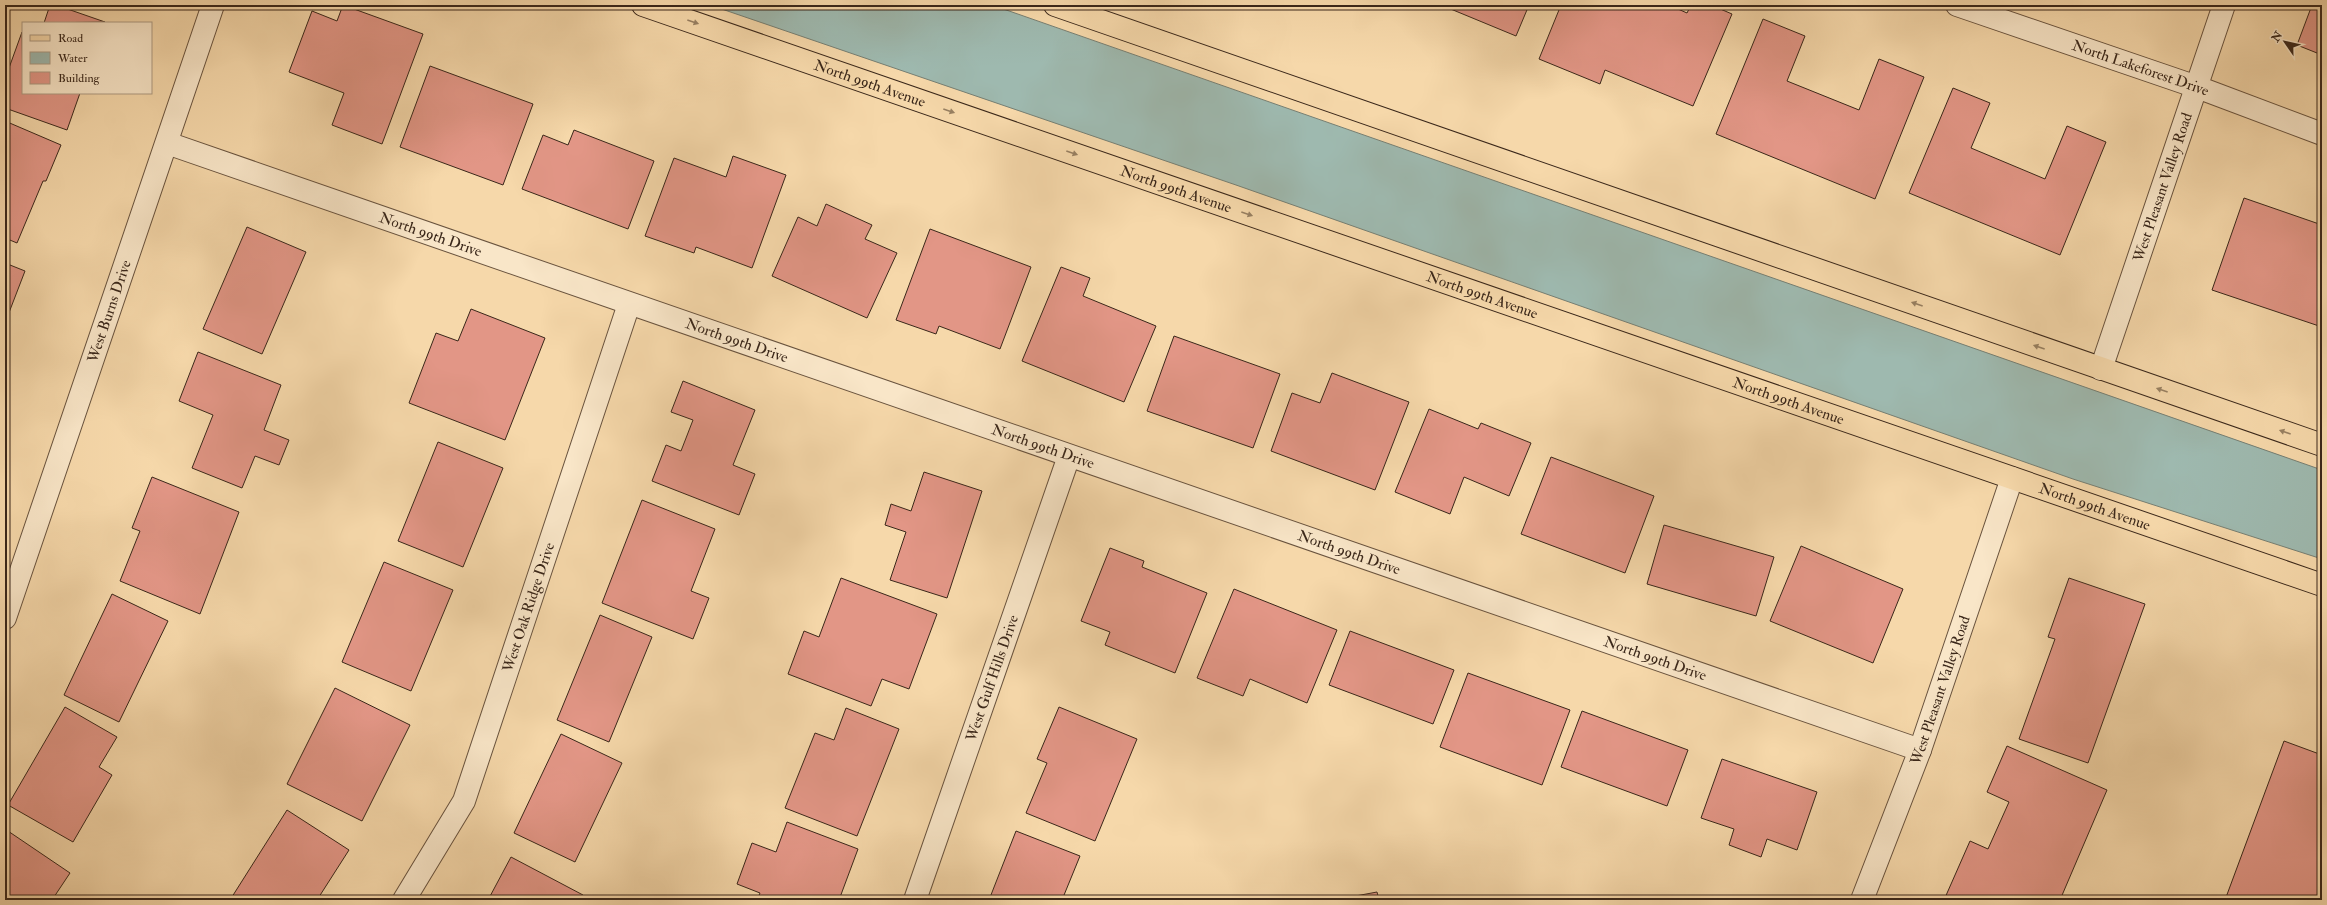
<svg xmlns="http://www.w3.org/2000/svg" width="2327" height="905" viewBox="0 0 2327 905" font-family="'IM FELL Double Pica',serif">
<rect width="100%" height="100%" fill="#f6d8aa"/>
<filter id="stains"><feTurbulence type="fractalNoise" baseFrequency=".005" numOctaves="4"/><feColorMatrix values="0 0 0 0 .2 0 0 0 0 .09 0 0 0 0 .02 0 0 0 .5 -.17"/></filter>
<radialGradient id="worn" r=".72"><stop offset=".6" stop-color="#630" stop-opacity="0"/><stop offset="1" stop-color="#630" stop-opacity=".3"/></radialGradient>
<!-- water -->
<polygon fill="#9eb9af" stroke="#767f73" points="710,5 992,5 2322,470 2322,559 2073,479 1236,185"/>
<!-- building -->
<g fill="#e29686" stroke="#3a271a">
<polygon points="50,5 56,5 105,22 44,23"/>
<polygon points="343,5 423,34 382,144 332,125 344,93 289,72 312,11 337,21"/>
<polygon points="1441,5 1529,5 1516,36"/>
<polygon points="1561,5 1669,5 1687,13 1691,5 1711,5 1732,14 1693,106 1605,70 1600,84 1539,59"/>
<polygon points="2312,5 2322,5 2322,55 2297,45"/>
<polygon points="1763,19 1805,36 1787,81 1859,110 1879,59 1924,77 1875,199 1716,134"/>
<polygon points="22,32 23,93 80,93 67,130 5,108 5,79"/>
<polygon points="430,66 533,104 503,185 400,147"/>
<polygon points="1953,88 1990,103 1971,148 2045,179 2067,126 2106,142 2060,255 1909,193"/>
<polygon points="5,121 61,145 46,181 43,181 17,243 5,238"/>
<polygon points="574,130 654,161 628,229 522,189 543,135 568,145"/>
<polygon points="733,156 786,175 752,268 696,247 694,253 645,236 674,158 726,177"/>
<polygon points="2244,198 2322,225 2322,327 2212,290"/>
<polygon points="826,204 872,225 865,239 897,253 867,318 772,276 798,217 817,226"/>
<polygon points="247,227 306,252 262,354 203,329"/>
<polygon points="930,229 1031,267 1000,349 939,326 936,334 896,320"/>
<polygon points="5,263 25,271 5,323"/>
<polygon points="1061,267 1090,278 1083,296 1156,326 1124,402 1022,361"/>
<polygon points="471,309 545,338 505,440 409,403 436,333 458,341"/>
<polygon points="1174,336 1280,374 1253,448 1147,411"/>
<polygon points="198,352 281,385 264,430 289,440 279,465 255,456 242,488 192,468 213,415 179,401"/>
<polygon points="1332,373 1409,402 1375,490 1271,451 1292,393 1320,403"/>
<polygon points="683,381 755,410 733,465 755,474 739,515 652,481 666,445 681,451 693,420 671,412"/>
<polygon points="1429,409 1478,429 1481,423 1531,443 1509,496 1464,477 1450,514 1395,492"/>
<polygon points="438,442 503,468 463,567 398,541"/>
<polygon points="1551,457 1654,496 1625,573 1521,534"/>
<polygon points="924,472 982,491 947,598 890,580 906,532 885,525 891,504 911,511"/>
<polygon points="152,477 239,512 200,614 120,581 140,531 132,528"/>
<polygon points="642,500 715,529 691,591 709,598 693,639 602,603"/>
<polygon points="1664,525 1774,557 1756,616 1647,584"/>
<polygon points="1801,546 1903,589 1873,663 1770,621"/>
<polygon points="1110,548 1144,561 1142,567 1207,593 1175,673 1105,645 1110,632 1081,621"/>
<polygon points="384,562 453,590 411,691 342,662"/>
<polygon points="841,578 937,614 909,689 882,679 871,706 788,674 804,631 819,637"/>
<polygon points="2069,578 2145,604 2088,763 2019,739 2055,639 2048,637"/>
<polygon points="1234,589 1337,630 1307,703 1250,679 1243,696 1197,678"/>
<polygon points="112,594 168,621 119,722 64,695"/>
<polygon points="600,615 652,637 609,742 557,720"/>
<polygon points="1350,631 1454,670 1433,724 1329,685"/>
<polygon points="1468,673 1570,710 1542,785 1440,747"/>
<polygon points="335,688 410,725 362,821 287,784"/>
<polygon points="65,707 117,737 99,767 112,775 73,842 8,805"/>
<polygon points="1059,707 1137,739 1095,841 1026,813 1047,763 1037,759"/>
<polygon points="846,708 899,729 857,836 785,808 815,733 834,740"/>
<polygon points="1582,711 1688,750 1667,806 1561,767"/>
<polygon points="561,734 622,763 575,862 514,833"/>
<polygon points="2284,741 2322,755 2322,900 2225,900"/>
<polygon points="2007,746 2107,790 2060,900 1944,900 1970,841 1988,849 2009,802 1987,792"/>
<polygon points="1722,759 1817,792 1797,850 1767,839 1761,857 1729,845 1734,829 1701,818"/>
<polygon points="287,810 349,850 317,900 230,900"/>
<polygon points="787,822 858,849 839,900 757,900 760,893 737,884 752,843 776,852"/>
<polygon points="5,829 70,873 52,900 5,900"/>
<polygon points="1016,831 1080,856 1062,900 989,900"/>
<polygon points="511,857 583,895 580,900 488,900"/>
<polygon points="1377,892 1379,900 1334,900"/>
</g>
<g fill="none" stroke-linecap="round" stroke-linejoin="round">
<defs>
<g id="minor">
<path id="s1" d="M1957,5L2197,87L2322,134"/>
<path id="s2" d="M167,143L1920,750"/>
<path id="s3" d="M2101,369L2224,5"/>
<path id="s4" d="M5,618L213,5"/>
<path id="s5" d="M404,900L464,801L629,304"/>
<path id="s6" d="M915,900L1069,456"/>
<path id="s7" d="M1862,900L1920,750L2012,478"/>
</g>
<g id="major">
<path id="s8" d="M643,5L2322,585"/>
<polyline points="1055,5 2322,445"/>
</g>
</defs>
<!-- minor casing -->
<use href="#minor" stroke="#69533e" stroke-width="24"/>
<!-- major casing -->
<use href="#major" stroke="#3a271a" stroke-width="24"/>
<!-- minor -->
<use href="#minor" stroke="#f9e6c8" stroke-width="22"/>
<!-- major -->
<use href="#major" stroke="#f6d8aa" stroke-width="22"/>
</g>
<!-- one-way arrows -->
<defs><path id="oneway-solid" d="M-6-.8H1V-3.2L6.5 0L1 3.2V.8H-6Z"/></defs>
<g fill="#988062">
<use href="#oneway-solid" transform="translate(693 22) rotate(19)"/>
<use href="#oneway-solid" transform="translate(949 111) rotate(19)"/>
<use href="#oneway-solid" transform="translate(1072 153) rotate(19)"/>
<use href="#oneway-solid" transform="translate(1247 214) rotate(19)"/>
<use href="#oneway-solid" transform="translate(1917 304) rotate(-161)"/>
<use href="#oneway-solid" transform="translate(2039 347) rotate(-161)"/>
<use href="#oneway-solid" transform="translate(2162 390) rotate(-161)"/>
<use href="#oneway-solid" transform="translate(2285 432) rotate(-161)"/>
</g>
<g text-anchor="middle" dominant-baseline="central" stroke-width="3" stroke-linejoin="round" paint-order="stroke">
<!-- street labels -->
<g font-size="15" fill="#3a271a" stroke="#f9e6c8">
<text stroke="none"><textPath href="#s1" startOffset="194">North Lakeforest Drive</textPath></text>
<text stroke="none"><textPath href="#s8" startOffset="240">North 99th Avenue</textPath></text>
<text stroke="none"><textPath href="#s3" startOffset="192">West Pleasant Valley Road</textPath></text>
<text stroke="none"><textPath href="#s8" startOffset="564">North 99th Avenue</textPath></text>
<text stroke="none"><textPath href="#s2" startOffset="279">North 99th Drive</textPath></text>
<text stroke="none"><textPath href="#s8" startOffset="888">North 99th Avenue</textPath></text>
<text stroke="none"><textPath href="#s4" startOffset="324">West Burns Drive</textPath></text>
<text stroke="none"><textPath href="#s2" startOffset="603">North 99th Drive</textPath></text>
<text stroke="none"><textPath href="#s8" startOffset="1212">North 99th Avenue</textPath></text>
<text stroke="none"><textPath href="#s2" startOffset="927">North 99th Drive</textPath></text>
<text stroke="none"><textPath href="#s8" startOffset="1536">North 99th Avenue</textPath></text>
<text stroke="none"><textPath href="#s2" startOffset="1251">North 99th Drive</textPath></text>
<text stroke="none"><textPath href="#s5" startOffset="320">West Oak Ridge Drive</textPath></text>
<text stroke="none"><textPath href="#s2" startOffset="1575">North 99th Drive</textPath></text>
<text stroke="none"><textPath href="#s6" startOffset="235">West Gulf Hills Drive</textPath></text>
<text stroke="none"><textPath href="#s7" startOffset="224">West Pleasant Valley Road</textPath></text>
</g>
</g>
<!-- margin -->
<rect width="2327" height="905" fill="none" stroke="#f6d8aa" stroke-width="20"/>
<rect x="6" y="6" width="2315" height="893" fill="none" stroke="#3a271a" stroke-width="2"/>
<rect x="10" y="10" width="2307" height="885" fill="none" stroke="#3a271a"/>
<!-- legend -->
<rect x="22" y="22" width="130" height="72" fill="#f9e6c8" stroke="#ad9a82"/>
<rect x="30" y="35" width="20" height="6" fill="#f6d8aa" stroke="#ad9a82"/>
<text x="58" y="42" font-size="12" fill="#3a271a">Road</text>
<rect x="30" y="52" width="20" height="12" fill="#9eb9af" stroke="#ad9a82"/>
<text x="58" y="62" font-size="12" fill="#3a271a">Water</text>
<rect x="30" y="72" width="20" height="12" fill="#e29686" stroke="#ad9a82"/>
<text x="58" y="82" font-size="12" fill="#3a271a">Building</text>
<!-- north arrow -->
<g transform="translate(2285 42) rotate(304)" stroke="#f9e6c8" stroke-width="3" paint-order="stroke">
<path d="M0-3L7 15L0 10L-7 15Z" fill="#3a271a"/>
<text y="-6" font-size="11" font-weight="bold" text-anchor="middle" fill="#3a271a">N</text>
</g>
<rect width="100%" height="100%" filter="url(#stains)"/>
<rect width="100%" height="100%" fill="url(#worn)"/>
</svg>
